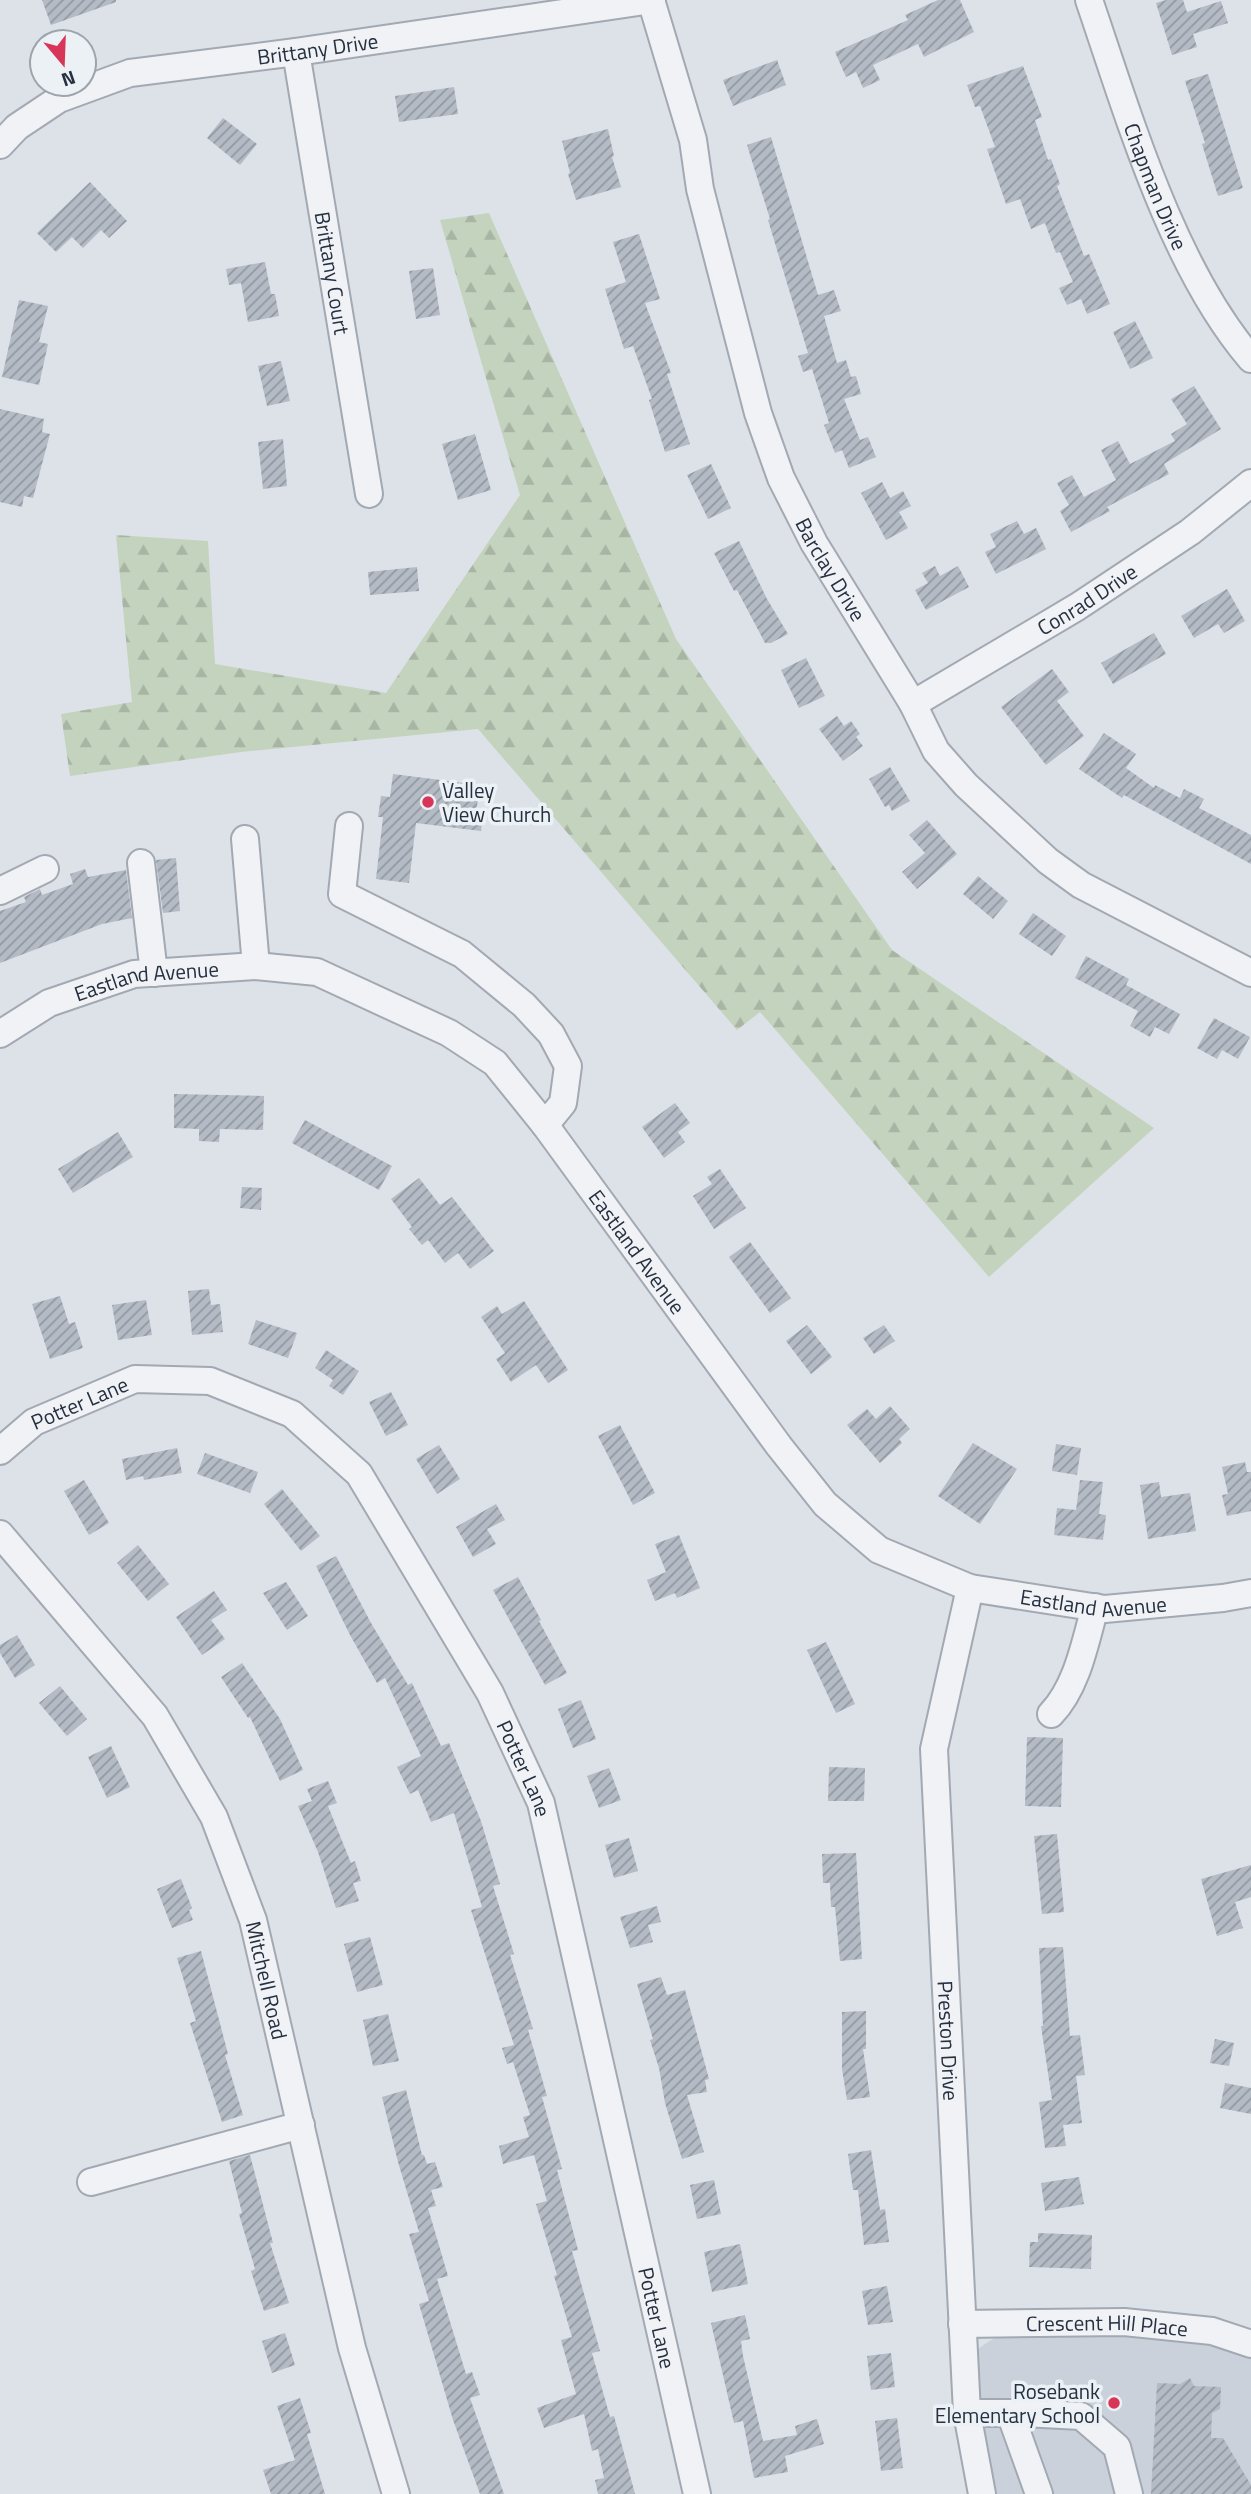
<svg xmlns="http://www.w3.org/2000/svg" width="1251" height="2494" viewBox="0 0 1251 2494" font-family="'Titillium Web',sans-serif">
<defs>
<pattern id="forest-firs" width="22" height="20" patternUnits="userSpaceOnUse" patternTransform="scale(1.75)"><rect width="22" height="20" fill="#c4d3bd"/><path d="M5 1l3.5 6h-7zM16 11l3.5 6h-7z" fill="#a8b5a4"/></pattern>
<pattern id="building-hatch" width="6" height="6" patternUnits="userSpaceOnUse" patternTransform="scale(1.75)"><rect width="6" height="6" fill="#b4bbc5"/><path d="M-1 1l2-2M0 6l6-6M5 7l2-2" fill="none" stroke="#9298a1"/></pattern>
</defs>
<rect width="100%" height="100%" fill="#dde2e8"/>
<!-- built -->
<polygon fill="#cad1da" points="1123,2334 1203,2342 1251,2353 1251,2494 988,2494 975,2364 979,2348 996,2337"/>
<!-- forest -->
<polygon fill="url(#forest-firs)" points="489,213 676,639 892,950 1154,1128 989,1277 760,1012 737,1030 478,729 241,752 70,776 61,714 132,702 116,535 208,541 215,664 386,693 520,495 440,220"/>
<!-- building -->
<g fill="url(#building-hatch)">
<polygon points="42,0 116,0 116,2 51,25"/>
<polygon points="938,0 960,0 974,32 924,57 918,44 873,65 880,80 863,88 856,72 846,77 835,52 908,20 905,15"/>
<polygon points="1166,0 1183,0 1187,12 1221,1 1228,23 1193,34 1197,47 1172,55 1156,3"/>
<polygon points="777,60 786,85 733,106 723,80"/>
<polygon points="1023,66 1042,117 1035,120 1048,160 1051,159 1060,184 1057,186 1084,256 1089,254 1110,304 1087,314 1081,299 1067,305 1059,288 1073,282 1060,252 1056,253 1045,223 1031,229 1020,199 1006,204 987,149 995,147 980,106 975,107 967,85"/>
<polygon points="1208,74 1243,188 1218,196 1202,144 1205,143 1185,81"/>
<polygon points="454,87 458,114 399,122 395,96"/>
<polygon points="223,118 257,144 240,165 207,138"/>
<polygon points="608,129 614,156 612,157 621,187 576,200 568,174 570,173 562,141"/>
<polygon points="771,137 818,295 834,290 841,311 824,316 837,363 846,360 851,377 856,376 861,394 844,399 860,440 868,437 876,457 849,468 842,450 835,453 824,425 829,423 812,369 803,372 798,356 808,353 768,220 770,219 747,145"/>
<polygon points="90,182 127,221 109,238 101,230 83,248 72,237 56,252 37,233"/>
<polygon points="639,234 660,299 645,303 671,373 667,374 690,444 665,452 649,400 652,399 633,346 624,349 605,289 626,282 613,242"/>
<polygon points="265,262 271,294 275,294 279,316 248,322 241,283 229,285 226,269"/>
<polygon points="433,268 440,315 416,319 409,271"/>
<polygon points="19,300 48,306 39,342 48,344 39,385 2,377"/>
<polygon points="1135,321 1153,358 1130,369 1113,332"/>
<polygon points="281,361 290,401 267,406 258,366"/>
<polygon points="1194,386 1221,429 1164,464 1169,474 1107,507 1110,511 1071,532 1060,511 1069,505 1057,483 1072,475 1084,497 1116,480 1101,450 1118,441 1130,464 1175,441 1171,434 1187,424 1171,399"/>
<polygon points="0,409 44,419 42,432 50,434 33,498 24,496 22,507 0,502"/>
<polygon points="475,434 491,490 458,500 442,444"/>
<polygon points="283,439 287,486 263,489 258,442"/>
<polygon points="711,464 731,508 708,519 687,475"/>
<polygon points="882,482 890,498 903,491 911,506 899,512 908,528 886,540 861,493"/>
<polygon points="1017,521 1024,534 1036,528 1046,549 996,574 985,552 996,547 990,534"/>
<polygon points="739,541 767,599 788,634 771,643 765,643 737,590 734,591 714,553"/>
<polygon points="935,566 940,576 958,566 969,587 926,610 915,590 928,583 922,573"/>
<polygon points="417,567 419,591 370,595 368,572"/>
<polygon points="1227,589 1245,621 1224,633 1218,624 1194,638 1181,616"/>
<polygon points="1154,633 1166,654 1113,684 1101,663"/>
<polygon points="806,658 825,696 799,708 781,670"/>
<polygon points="1052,669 1069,692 1057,701 1084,736 1046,765 1001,707"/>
<polygon points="837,716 844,726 851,721 860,734 856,737 863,746 843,761 819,729"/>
<polygon points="1104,733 1136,754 1126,768 1154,788 1155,785 1180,798 1184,789 1204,799 1199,808 1251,835 1251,864 1124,795 1122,798 1079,769"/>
<polygon points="890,767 910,801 892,811 889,805 885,807 869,779"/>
<polygon points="393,774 480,785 476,813 483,814 481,831 416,823 409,883 376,879 383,817 378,817 381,796 390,797"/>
<polygon points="927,820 957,854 917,889 902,872 925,853 909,835"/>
<polygon points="176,858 180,911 163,913 156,860"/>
<polygon points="85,869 88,877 126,870 132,918 102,924 0,963 0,911 26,902 24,897 40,889 42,895 73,884 70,874"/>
<polygon points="978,876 1008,901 993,919 963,894"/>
<polygon points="1033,913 1066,936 1052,956 1019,934"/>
<polygon points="1086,956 1129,979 1126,985 1180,1014 1169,1034 1155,1027 1150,1037 1130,1026 1138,1011 1075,978"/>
<polygon points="1214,1018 1250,1037 1238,1059 1222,1050 1217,1059 1197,1048"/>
<polygon points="174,1094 264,1096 263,1130 220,1129 219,1142 199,1141 199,1129 174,1128"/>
<polygon points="675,1103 690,1123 678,1132 685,1142 664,1158 642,1127"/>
<polygon points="305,1120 392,1166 379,1190 292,1143"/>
<polygon points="118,1132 133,1157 73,1193 58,1169"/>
<polygon points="720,1169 746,1208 714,1229 693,1196 712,1184 707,1177"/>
<polygon points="419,1178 440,1205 452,1197 494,1251 470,1269 458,1253 445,1263 428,1240 422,1245 409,1229 412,1227 391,1199"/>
<polygon points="242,1187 262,1188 261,1210 240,1208"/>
<polygon points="750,1242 791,1298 770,1313 729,1257"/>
<polygon points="209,1289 211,1305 220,1304 223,1332 192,1335 188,1291"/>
<polygon points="60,1296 69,1324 75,1322 83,1348 50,1359 32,1304"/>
<polygon points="146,1300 152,1335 118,1340 112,1305"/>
<polygon points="524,1301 568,1370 548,1383 536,1365 511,1382 496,1359 505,1353 481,1317 497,1306 502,1314"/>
<polygon points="256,1320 297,1333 288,1358 248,1344"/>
<polygon points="807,1325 832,1357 811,1374 786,1341"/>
<polygon points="884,1325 895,1341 874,1354 863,1338"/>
<polygon points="326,1350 359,1371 343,1395 329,1386 333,1380 315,1368"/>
<polygon points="391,1392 408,1425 386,1436 369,1402"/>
<polygon points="890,1406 910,1429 899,1439 902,1443 880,1463 847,1425 867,1409 876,1419"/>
<polygon points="620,1425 655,1493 633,1505 598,1436"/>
<polygon points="973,1443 1017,1469 980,1524 938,1496"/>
<polygon points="1056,1444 1081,1448 1077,1475 1052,1471"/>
<polygon points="439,1445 460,1479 437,1494 416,1459"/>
<polygon points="177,1448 182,1473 144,1480 143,1476 126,1480 122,1459"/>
<polygon points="205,1453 258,1472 250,1493 197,1474"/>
<polygon points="1245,1462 1247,1472 1251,1472 1251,1511 1227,1516 1222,1495 1228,1494 1222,1467"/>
<polygon points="84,1480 109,1523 89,1535 64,1491"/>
<polygon points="1080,1480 1103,1482 1099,1514 1106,1515 1103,1540 1054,1535 1057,1508 1076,1510"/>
<polygon points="1159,1482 1161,1497 1190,1493 1196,1531 1148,1539 1140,1485"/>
<polygon points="282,1489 320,1536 301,1551 264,1504"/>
<polygon points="496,1504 505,1520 487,1529 496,1544 473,1557 456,1527"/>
<polygon points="679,1535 700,1588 677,1598 675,1593 655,1601 647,1580 666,1572 655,1544"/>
<polygon points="138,1545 169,1584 148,1601 117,1563"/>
<polygon points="336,1556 371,1623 408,1685 412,1683 441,1746 449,1743 481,1821 500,1884 493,1886 514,1954 510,1955 533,2029 528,2030 547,2096 542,2097 562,2169 557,2170 578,2250 572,2251 600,2351 592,2353 610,2417 614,2416 635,2494 598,2494 595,2480 604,2478 598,2449 592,2451 584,2414 544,2428 537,2408 576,2394 561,2340 572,2337 554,2276 557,2275 536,2204 547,2201 534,2155 503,2164 499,2146 529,2137 523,2117 530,2115 513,2062 507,2064 502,2048 514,2045 471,1910 482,1907 454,1813 431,1822 418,1790 410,1794 397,1767 421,1756 385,1678 377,1683 350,1635 316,1566"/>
<polygon points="518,1577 541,1620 539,1621 567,1673 545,1685 493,1590"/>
<polygon points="286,1582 308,1616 287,1630 263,1593"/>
<polygon points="214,1591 227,1610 211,1620 225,1639 202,1655 176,1617"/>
<polygon points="17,1635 35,1665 15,1678 0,1653 0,1645"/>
<polygon points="826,1642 855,1704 836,1713 807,1650"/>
<polygon points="242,1663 280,1719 303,1770 280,1781 250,1717 248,1718 221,1677"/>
<polygon points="60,1686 87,1719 67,1736 39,1703"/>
<polygon points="581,1700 596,1739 573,1748 558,1709"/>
<polygon points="1027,1737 1063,1738 1061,1807 1025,1806"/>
<polygon points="111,1746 130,1787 107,1798 88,1757"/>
<polygon points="829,1767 865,1768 864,1801 828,1801"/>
<polygon points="609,1768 621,1800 599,1808 587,1776"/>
<polygon points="328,1781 337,1803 328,1806 351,1863 355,1861 361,1881 353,1883 359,1901 336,1908 318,1852 298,1806 312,1801 307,1789"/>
<polygon points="1057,1834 1064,1912 1042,1914 1034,1836"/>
<polygon points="629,1838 638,1871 614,1878 605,1845"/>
<polygon points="856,1853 862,1959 840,1961 835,1907 831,1907 830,1883 823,1883 822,1854"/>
<polygon points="1251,1865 1251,1897 1235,1902 1243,1928 1217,1936 1201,1879"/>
<polygon points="181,1879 192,1908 189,1910 193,1920 172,1928 157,1889"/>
<polygon points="657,1906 661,1922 648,1925 653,1942 630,1948 620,1917"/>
<polygon points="370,1937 383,1985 357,1992 344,1944"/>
<polygon points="1063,1947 1070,2036 1080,2035 1085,2075 1076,2076 1082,2123 1063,2125 1066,2146 1045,2148 1039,2102 1052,2100 1041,2026 1043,2026 1039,1948"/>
<polygon points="201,1951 228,2054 225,2055 243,2115 222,2122 190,2023 196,2021 177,1958"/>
<polygon points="661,1977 667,1995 685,1990 709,2079 705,2080 707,2092 687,2095 704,2152 682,2159 665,2103 659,2068 650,2040 653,2039 637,1984"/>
<polygon points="866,2011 866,2049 863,2049 870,2097 847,2100 842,2069 842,2012"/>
<polygon points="388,2014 399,2061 373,2066 363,2020"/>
<polygon points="1215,2039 1234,2043 1229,2066 1210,2063"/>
<polygon points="1225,2083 1251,2088 1251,2114 1220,2108"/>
<polygon points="406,2090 422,2155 424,2155 427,2164 435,2162 443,2187 431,2190 436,2206 428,2208 448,2276 437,2279 466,2374 472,2372 480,2395 470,2398 504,2494 480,2494 453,2420 419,2304 429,2301 409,2234 419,2232 398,2162 382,2097"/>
<polygon points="871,2150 880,2210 885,2209 889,2242 864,2245 858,2190 853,2190 848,2154"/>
<polygon points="250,2155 273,2243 270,2243 289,2303 264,2311 251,2271 255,2269 239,2214 242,2213 229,2161"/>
<polygon points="1079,2177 1084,2204 1045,2211 1041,2183"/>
<polygon points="714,2180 721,2214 697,2219 690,2185"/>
<polygon points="1038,2233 1092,2235 1091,2269 1029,2267 1030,2242 1038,2242"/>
<polygon points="740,2244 748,2284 712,2292 704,2252"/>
<polygon points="887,2286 893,2322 868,2325 862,2291"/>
<polygon points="745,2315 750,2339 741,2341 743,2356 763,2441 797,2435 795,2426 817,2419 824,2444 785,2456 788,2472 754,2478 743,2421 734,2423 711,2323"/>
<polygon points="285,2333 295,2365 272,2373 262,2341"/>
<polygon points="891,2353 895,2387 871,2390 867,2356"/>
<polygon points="1190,2378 1194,2386 1221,2387 1220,2409 1212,2413 1211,2438 1223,2438 1251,2485 1251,2494 1151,2494 1157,2383 1180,2384"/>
<polygon points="300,2398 311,2433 307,2434 325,2494 271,2494 263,2470 295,2460 277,2406"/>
<polygon points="897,2418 903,2468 881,2471 875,2421"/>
</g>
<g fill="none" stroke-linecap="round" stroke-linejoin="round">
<defs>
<g id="minor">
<path id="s1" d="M651,0L693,140L700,189L758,413L781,478L814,543L913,704L936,751L966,785L1048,861L1081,885L1251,973"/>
<path id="s2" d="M1089,0C1128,114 1172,267 1251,359"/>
<path id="s3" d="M296,52L369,494"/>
<path id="s4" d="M0,145L17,127L59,99L130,73L296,52L652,0"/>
<path id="s5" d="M913,704L1077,607L1190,532L1251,483"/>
<polyline points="349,826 342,894 462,954 524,1005 551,1034 568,1066 563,1103 545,1125"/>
<polyline points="245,839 256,966"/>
<polyline points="141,863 154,973"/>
<polyline points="0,891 45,869"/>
<path id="s6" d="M0,1034L49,1003L134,974L256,966L317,972L449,1033L495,1063L545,1125L779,1446L825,1504L879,1550L970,1588L1105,1609L1223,1598L1251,1593"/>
<path id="s7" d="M0,1451L34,1422L135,1379L210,1381L292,1414L359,1474L490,1693L541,1803L697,2494"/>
<path id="s8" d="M0,1534L155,1716L214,1817L253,1920L352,2348L396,2494"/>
<path id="s9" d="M970,1588L934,1749L967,2413L982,2494"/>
<path d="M1051,1714C1077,1687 1085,1643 1095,1607"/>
<polyline points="91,2182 301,2125"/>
<path id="s10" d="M962,2324L1124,2322L1212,2331L1251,2344"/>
<polyline points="967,2413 1023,2413 1081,2416 1117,2447 1129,2494"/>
<polyline points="1010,2413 1039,2494"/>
</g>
</defs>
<!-- minor casing -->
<use href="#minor" stroke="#a2a9b2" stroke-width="30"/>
<!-- minor -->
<use href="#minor" stroke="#f0f2f6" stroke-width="26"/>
</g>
<!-- markers -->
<g fill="#d83659" stroke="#ecf1f6" stroke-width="2.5">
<circle cx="428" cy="802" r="7"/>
<circle cx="1114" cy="2403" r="7"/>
</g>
<g text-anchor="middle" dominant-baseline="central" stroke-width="7" stroke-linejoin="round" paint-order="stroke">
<!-- street labels -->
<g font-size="21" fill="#253040" stroke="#ecf1f6">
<text stroke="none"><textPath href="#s4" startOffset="340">Brittany Drive</textPath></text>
<text stroke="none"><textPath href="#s2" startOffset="198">Chapman Drive</textPath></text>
<text stroke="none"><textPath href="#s3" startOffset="224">Brittany Court</textPath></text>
<text stroke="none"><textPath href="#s1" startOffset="600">Barclay Drive</textPath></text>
<text stroke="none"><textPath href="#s5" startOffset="203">Conrad Drive</textPath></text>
<text stroke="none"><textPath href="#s6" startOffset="159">Eastland Avenue</textPath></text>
<text stroke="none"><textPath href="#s6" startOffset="768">Eastland Avenue</textPath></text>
<text stroke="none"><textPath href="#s7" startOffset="94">Potter Lane</textPath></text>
<text stroke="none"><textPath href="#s6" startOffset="1377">Eastland Avenue</textPath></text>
<text stroke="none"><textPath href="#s7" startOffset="746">Potter Lane</textPath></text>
<text stroke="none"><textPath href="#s8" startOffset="528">Mitchell Road</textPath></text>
<text stroke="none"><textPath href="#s9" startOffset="457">Preston Drive</textPath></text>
<text stroke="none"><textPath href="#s7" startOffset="1312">Potter Lane</textPath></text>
<text stroke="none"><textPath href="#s10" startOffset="145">Crescent Hill Place</textPath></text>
</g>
<!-- poi labels -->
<g font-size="21" fill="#253040" stroke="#ecf1f6" text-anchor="start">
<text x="442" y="790">Valley<tspan x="442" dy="24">View Church</tspan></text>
<text x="1100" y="2391" text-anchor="end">Rosebank<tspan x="1100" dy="24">Elementary School</tspan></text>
</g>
</g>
<!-- north arrow -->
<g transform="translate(63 63) rotate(161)"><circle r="33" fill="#ecf1f6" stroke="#9ca4ad" stroke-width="2"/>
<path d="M0-5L12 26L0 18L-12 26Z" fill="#d83659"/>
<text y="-10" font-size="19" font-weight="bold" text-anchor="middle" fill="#253040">N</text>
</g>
</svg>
